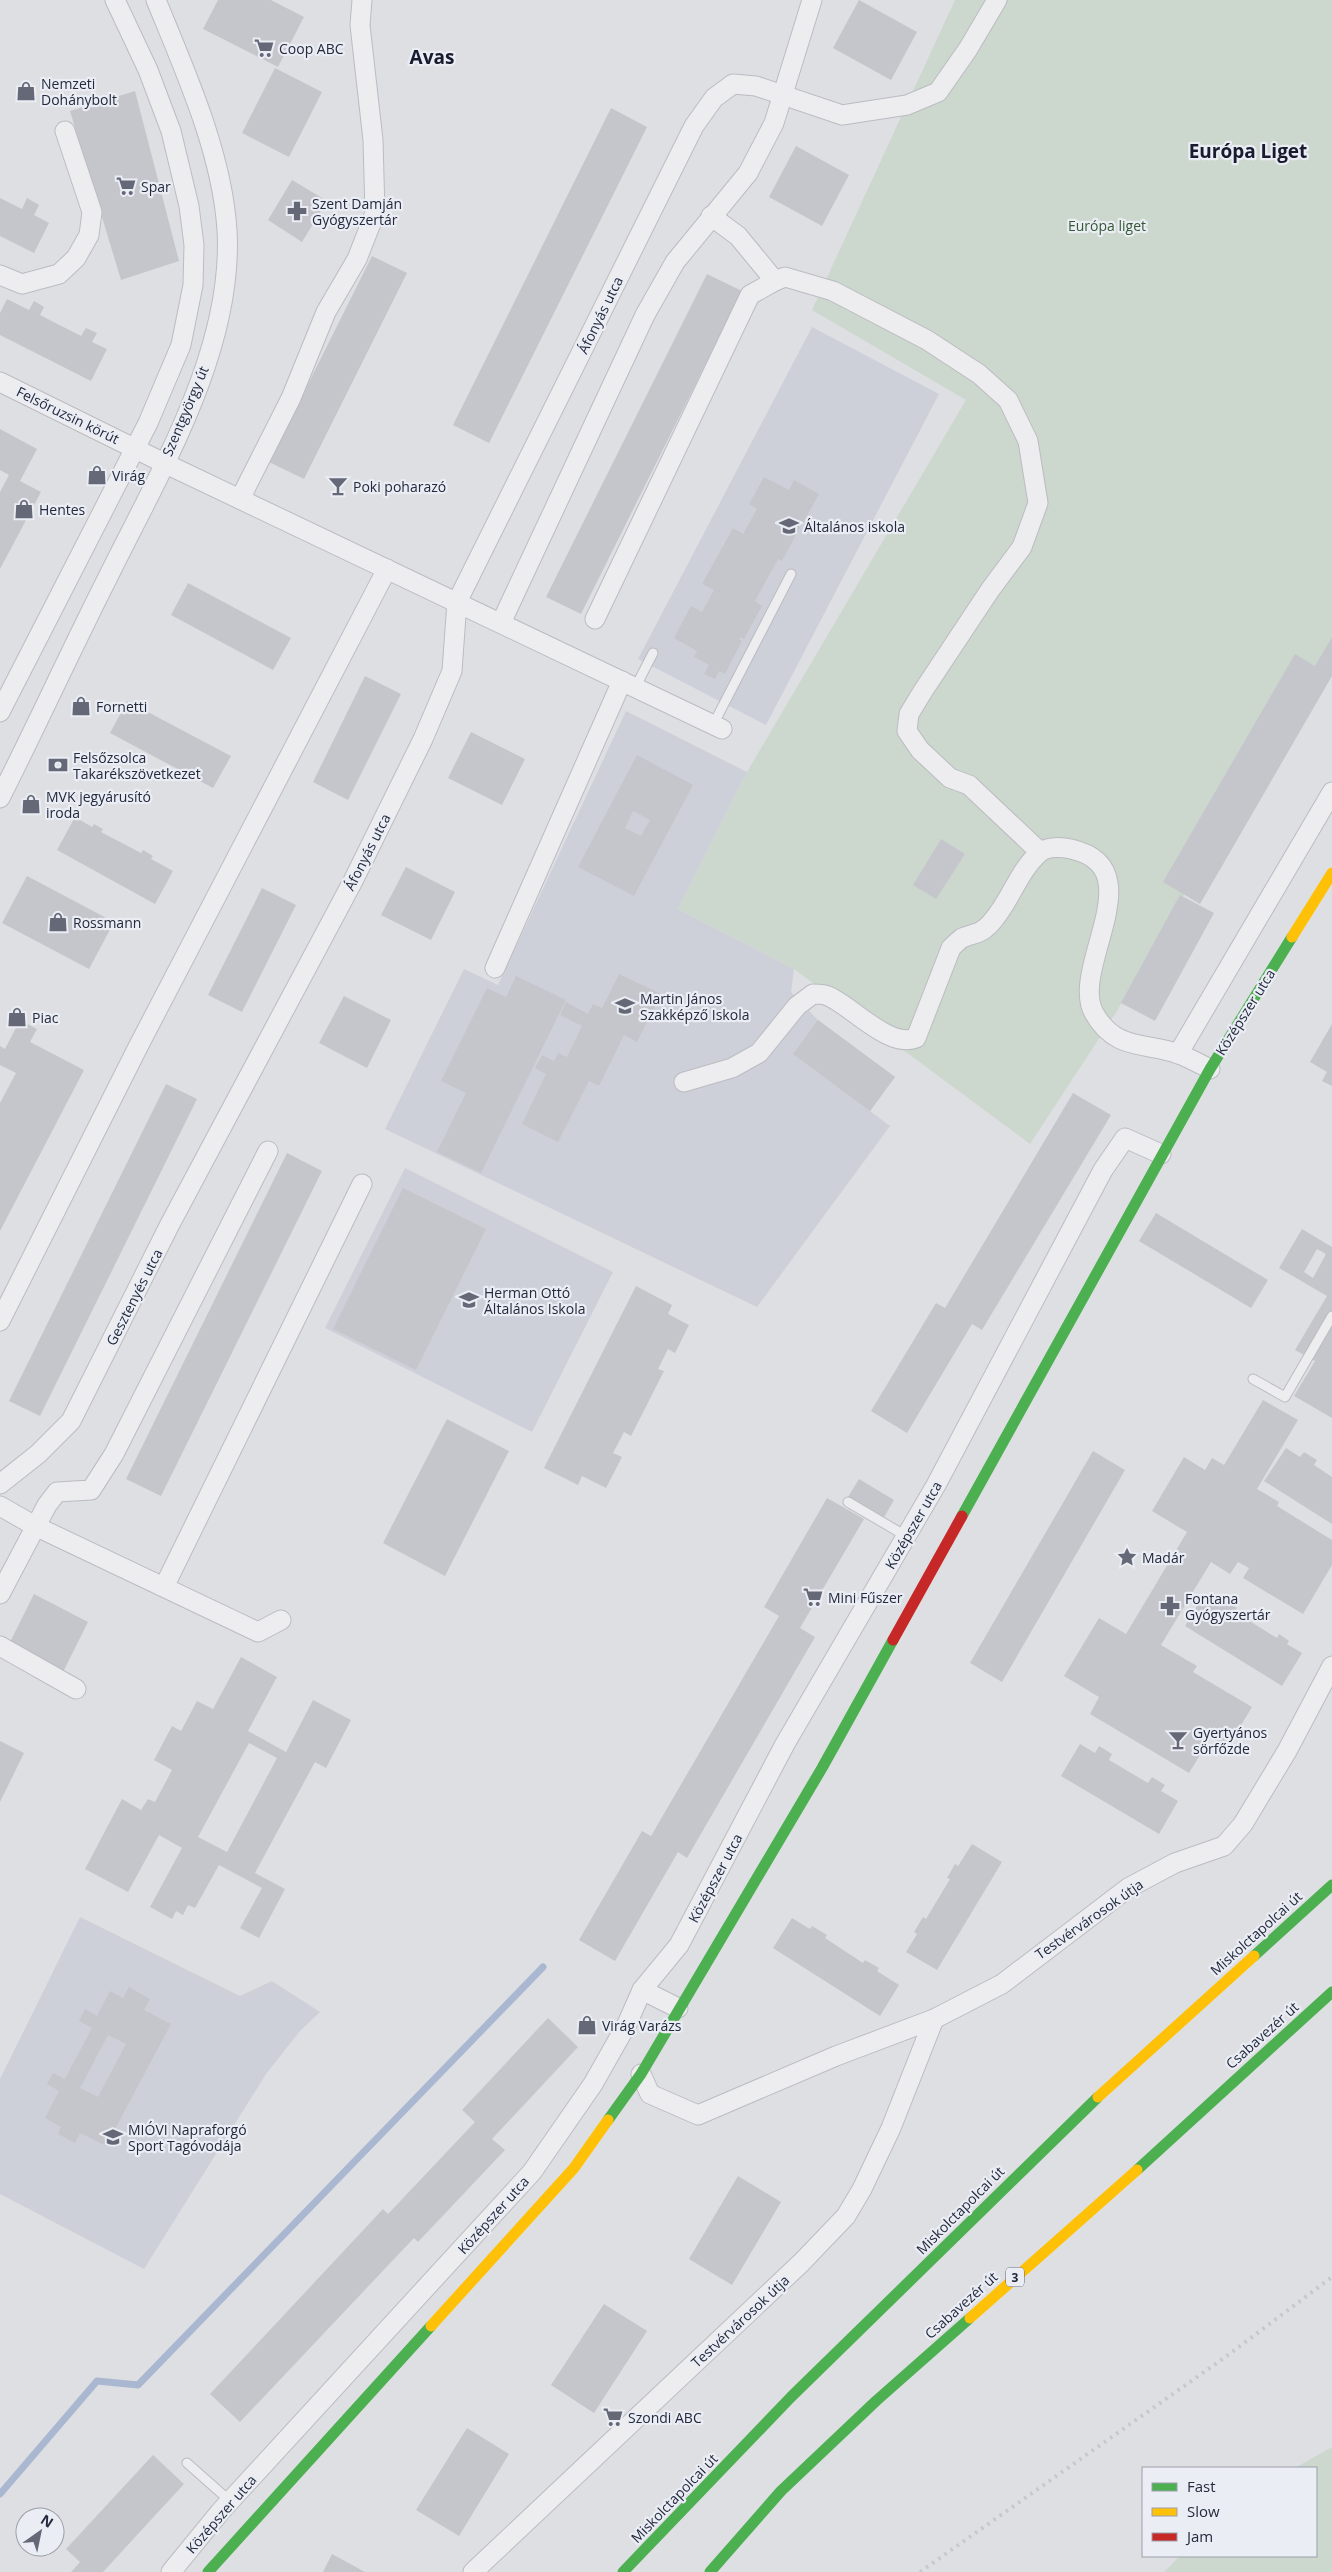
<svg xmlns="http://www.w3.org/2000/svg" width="1332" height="2572" viewBox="0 0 1332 2572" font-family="'Open Sans',sans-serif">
<rect width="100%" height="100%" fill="#dedfe3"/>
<!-- built -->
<g fill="#ced0d9">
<polygon points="812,327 939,394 766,725 638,659"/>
<polygon points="626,711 747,772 678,909 794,969 791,992 818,1020 895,1077 870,1111 890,1126 757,1307 385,1129 464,969 498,985"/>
<polygon points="405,1168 613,1272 532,1432 325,1328"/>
<polygon points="80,1917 240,1996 272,1981 320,2012 300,2031 266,2074 144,2269 0,2194 0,2079"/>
</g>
<!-- green -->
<g fill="#ccd7cd">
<polygon points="955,0 1332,0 1332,639 1117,1011 1030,1144 794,969 678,909 747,772 966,400 812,310"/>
<polygon points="1332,2447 1332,2572 1164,2572 1180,2556 1316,2556 1316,2468 1295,2468"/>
</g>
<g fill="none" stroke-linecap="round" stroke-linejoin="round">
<!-- stream -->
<polyline stroke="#aab7d1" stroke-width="7" points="0,2494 97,2381 138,2385 543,1967"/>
</g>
<!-- building -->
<g fill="#c5c6cb" fill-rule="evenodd">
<polygon points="218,0 271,0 304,17 278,67 203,29"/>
<polygon points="859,0 917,32 891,80 833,48"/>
<polygon points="275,68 322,92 289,157 242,133"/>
<polygon points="135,91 179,261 121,280 70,111"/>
<polygon points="611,108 647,127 489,443 453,425"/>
<polygon points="796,146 849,175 822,226 769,197"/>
<polygon points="292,180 327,201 302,242 268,220"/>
<polygon points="0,198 22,209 27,198 39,205 34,215 49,223 34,253 0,236"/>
<polygon points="372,256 407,273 304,479 269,462"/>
<polygon points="707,274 742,291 581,614 546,597"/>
<polygon points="7,299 29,310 34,301 44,307 40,315 81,336 86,328 97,333 92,342 107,349 91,381 0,335 0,313"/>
<polygon points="0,429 37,449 20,481 41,492 0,569 0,492 9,475 0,470"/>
<polygon points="764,477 789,490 794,480 819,494 803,523 799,521 796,525 800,527 782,561 778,559 755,601 762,606 744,639 741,637 739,639 742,641 725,674 719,671 715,679 704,674 709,665 694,657 697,651 674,638 691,606 702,612 714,590 702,584 733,528 743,534 757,509 749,504"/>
<polygon points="188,583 291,638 273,670 171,615"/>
<polygon points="1332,637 1332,676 1200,904 1163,882 1295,654 1315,666"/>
<polygon points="365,676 401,694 348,800 313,782"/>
<polygon points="127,701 231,756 213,788 110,733"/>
<polygon points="471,732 525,759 502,805 448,778"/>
<path d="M637,755L693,785L634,896L578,867ZM633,811L650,820L641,836L625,828Z"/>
<polygon points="75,817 92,827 94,824 103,829 101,832 141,853 143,850 153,856 151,859 173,871 155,904 57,850"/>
<polygon points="941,839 965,854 936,899 913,885"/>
<polygon points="406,867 455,892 431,940 381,915"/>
<polygon points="27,876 114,922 89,969 2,923"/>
<polygon points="262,888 296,905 242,1012 208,995"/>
<polygon points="1180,895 1214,913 1155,1021 1121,1003"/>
<polygon points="619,974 661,994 637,1042 624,1035 599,1086 589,1081 558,1142 522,1124 546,1074 535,1068 542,1055 554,1061 558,1053 567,1057 582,1026 560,1015 566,1002 588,1014 593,1004 602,1008"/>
<polygon points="516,976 566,1000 481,1173 437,1152 466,1093 441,1081 487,988 506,997"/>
<polygon points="344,996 391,1020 367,1068 319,1043"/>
<polygon points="20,1020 37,1029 30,1042 84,1070 0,1231 0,1103 16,1073 0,1065 0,1046 5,1049"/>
<polygon points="818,1020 895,1077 870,1111 793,1054"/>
<polygon points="1332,1024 1332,1086 1322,1081 1327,1072 1310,1062"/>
<polygon points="166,1084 197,1099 40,1416 9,1401"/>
<polygon points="1073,1093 1111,1115 982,1330 972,1324 907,1433 871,1411 936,1303 945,1308"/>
<polygon points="287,1153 322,1171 161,1496 126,1479"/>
<polygon points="403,1188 486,1229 416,1370 333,1329"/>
<polygon points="1156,1213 1268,1280 1251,1308 1139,1241"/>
<path d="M1302,1229L1332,1247V1418L1294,1396L1315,1361L1295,1350L1327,1296L1279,1268ZM1317,1249L1326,1254L1313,1278L1304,1272Z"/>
<polygon points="636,1286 672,1305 668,1314 689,1325 675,1353 668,1349 658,1369 664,1371 631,1436 624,1432 613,1453 622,1457 606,1488 582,1476 578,1485 544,1468"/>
<polygon points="1263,1400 1298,1420 1257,1489 1279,1502 1277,1506 1332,1540 1332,1565 1303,1614 1243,1578 1249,1568 1238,1562 1230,1574 1211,1562 1161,1645 1197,1666 1193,1672 1252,1707 1228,1747 1211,1737 1189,1773 1090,1714 1099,1697 1064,1676 1099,1618 1126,1634 1187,1532 1152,1511 1184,1457 1205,1470 1212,1458 1224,1465"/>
<polygon points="447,1419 509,1451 445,1576 383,1543"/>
<polygon points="1286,1448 1300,1457 1304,1452 1317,1460 1314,1465 1332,1477 1332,1524 1264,1481"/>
<polygon points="1093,1451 1125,1470 1002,1682 970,1663"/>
<polygon points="859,1479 894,1500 883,1519 848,1497"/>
<polygon points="827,1498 864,1519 800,1628 815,1637 687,1858 678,1852 615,1961 579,1940 642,1831 651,1836 779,1616 764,1607"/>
<polygon points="34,1594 88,1622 63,1672 9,1644"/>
<polygon points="1204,1594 1224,1605 1227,1601 1237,1608 1235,1612 1277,1638 1279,1634 1289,1641 1287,1644 1302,1653 1282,1686 1185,1626"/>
<path d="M241,1657L277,1677L248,1731L286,1752L313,1700L351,1720L326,1768L315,1762L255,1873L285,1889L259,1938L240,1928L262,1888L219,1865L195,1908L188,1905L183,1915L176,1911L172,1919L150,1907L182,1848L159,1835L128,1892L85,1869L122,1799L141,1810L148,1799L155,1802L172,1770L154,1760L172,1726L181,1731L197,1701L213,1709ZM249,1743L277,1758L227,1852L198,1837Z"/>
<polygon points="0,1741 24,1753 0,1802"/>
<polygon points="1080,1744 1095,1753 1099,1746 1112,1754 1109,1760 1148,1783 1152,1777 1165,1785 1161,1791 1178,1801 1159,1834 1061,1776"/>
<polygon points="972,1844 1002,1862 937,1970 906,1952 917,1934 914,1932 923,1917 926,1919 950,1879 947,1878 955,1864 958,1866"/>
<polygon points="792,1918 810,1929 812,1926 827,1935 825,1938 863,1963 865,1960 879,1968 877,1971 899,1985 880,2016 773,1948"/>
<path d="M129,1987L150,1999L144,2010L171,2024L106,2146L80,2133L75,2143L58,2134L61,2127L45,2118L59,2091L47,2084L53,2073L65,2079L92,2028L79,2021L85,2009L97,2016L110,1991L123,1998ZM108,2035L126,2044L98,2097L80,2088Z"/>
<polygon points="548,2018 578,2047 492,2139 505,2150 418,2242 414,2238 240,2422 210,2394 383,2209 388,2214 475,2122 462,2110"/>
<polygon points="738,2176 781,2202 732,2285 689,2259"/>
<polygon points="604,2304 647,2331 594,2413 551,2385"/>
<polygon points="467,2428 509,2454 459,2536 416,2510"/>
<polygon points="153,2455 184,2484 103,2572 71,2572 80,2562 66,2549"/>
<polygon points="332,2554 365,2572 323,2572"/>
</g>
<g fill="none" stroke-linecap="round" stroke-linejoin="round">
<defs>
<g id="lane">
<polyline points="635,688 653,653"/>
<polyline points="713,725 791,574"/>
<polyline points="1253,1379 1285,1397 1332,1316"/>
<polyline points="848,1502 906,1536"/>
<polyline points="187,2463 230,2501"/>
</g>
<g id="street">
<polyline points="0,275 22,284 59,274 76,258 89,235 92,212 65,131"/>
<polyline points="775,281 785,277 833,291 927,340 979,374 1008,400 1028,441 1038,503 1022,547 990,590 923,691 909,714 907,731 920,750 950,778 969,785 1040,852"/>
<polyline points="0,382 164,463 722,729"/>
<polyline points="240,499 291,398 326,312 357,259 375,213 373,140 360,25 362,0"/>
<polyline points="595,619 750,295 775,281 738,236 711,216"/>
<polyline points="501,623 645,315 675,262 748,173 774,123 812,0"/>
<polyline points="0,712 148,423 181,345 193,285 194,245 189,206 171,131 148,70 115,0"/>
<path d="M0,798C37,725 71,650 108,577C159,473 234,350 227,230C222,152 185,71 156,0"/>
<polyline points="495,968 622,681"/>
<polyline points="1178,1054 1332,792"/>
<path d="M684,1082L732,1068L759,1053L797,1006L813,994C818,994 824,994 828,996C852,1006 889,1049 916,1038L951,948C954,945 958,941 962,938C973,933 979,935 989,925C1009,905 1017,873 1039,853C1047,846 1062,847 1071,849C1155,868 1069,968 1094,1013C1115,1051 1145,1042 1179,1054C1189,1058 1200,1064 1210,1069"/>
<polyline points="0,1321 140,1043 387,569"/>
<polyline points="0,1484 38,1454 71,1421 169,1226 353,881 423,739 452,671 457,602 694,126 714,98 733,84 756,86 842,115 907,105 938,92 968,49 997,0"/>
<polyline points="0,1506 35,1526 258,1632 281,1620"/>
<polyline points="164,1587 362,1184"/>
<polyline points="0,1594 47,1505 57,1492 91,1490 114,1454 268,1151"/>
<polyline points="0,1646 76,1689"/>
<polyline points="642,1990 678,2008"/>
<polyline points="641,2074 650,2094 698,2115 836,2056 934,2019 1002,1984 1128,1888 1175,1863 1224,1846 1243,1824 1287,1751 1332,1666"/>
<polyline points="171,2572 220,2512 532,2172 593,2084 627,2024 642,1990 679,1945 785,1744 936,1485 1103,1170 1125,1138 1161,1154"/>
<polyline points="473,2572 801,2263 846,2216 862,2189 891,2128 934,2019"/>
</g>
</defs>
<!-- lane casing -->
<use href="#lane" stroke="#bbbcc1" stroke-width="11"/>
<!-- street casing -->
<use href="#street" stroke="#bbbcc1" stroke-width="21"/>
<!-- lane -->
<use href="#lane" stroke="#ededf0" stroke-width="9"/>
<!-- street -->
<use href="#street" stroke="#ededf0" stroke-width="19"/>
<!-- fast -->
<g stroke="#4caf50" stroke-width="11">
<polyline points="962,1516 1210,1069 1292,937"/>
<polyline points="1254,1956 1332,1885"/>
<polyline points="608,2120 641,2074 822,1768 893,1640"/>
<polyline points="1137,2170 1332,1992"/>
<polyline points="208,2572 431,2326"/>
<polyline points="623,2572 791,2397 1098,2097"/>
<polyline points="710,2572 781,2491 876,2401 970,2318"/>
</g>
<!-- slow -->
<g stroke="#ffc107" stroke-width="11">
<polyline points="1292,937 1332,873"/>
<polyline points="1098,2097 1254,1956"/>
<polyline points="970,2318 1137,2170"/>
<polyline points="431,2326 574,2168 608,2120"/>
</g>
<!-- jam -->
<polyline stroke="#c62828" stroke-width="11" points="893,1640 962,1516"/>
<!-- rail -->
<polyline stroke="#c6c8cc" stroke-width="4" stroke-dasharray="2.5 5" stroke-linecap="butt" points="920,2572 1224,2358 1332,2277"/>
</g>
<!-- icons -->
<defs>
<symbol id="supermarket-bare" viewBox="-9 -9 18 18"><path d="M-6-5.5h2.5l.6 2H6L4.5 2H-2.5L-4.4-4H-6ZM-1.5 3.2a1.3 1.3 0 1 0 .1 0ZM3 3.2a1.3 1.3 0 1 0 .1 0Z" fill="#656977" stroke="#eaedf4" stroke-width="2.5" paint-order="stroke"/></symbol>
<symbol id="shop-bare" viewBox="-9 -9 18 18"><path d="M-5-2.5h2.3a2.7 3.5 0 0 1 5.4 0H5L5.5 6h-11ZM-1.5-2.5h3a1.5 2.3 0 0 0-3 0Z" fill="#656977" stroke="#eaedf4" stroke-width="2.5" paint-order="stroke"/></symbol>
<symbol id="pharmacy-bare" viewBox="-9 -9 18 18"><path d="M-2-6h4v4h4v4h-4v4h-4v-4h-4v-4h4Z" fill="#656977" stroke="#eaedf4" stroke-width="2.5" paint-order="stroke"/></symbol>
<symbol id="bar-bare" viewBox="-9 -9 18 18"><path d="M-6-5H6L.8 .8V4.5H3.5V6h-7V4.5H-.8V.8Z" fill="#656977" stroke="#eaedf4" stroke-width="2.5" paint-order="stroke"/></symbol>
<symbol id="school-bare" viewBox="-9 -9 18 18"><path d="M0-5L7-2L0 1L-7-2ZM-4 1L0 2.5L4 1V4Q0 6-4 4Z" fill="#656977" stroke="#eaedf4" stroke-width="2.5" paint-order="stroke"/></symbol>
<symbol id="bank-bare" viewBox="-9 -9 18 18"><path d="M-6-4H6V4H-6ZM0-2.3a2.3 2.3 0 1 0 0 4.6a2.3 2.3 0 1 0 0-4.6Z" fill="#656977" stroke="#eaedf4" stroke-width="2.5" paint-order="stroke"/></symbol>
<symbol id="sight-bare" viewBox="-9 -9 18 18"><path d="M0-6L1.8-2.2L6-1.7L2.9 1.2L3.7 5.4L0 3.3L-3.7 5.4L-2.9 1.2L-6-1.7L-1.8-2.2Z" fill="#656977" stroke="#eaedf4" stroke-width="2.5" paint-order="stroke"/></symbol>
</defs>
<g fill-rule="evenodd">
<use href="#supermarket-bare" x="250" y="34" width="28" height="28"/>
<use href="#shop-bare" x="12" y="77" width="28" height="28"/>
<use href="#supermarket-bare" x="112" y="172" width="28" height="28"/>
<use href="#pharmacy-bare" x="283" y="197" width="28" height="28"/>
<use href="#shop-bare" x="83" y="461" width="28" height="28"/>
<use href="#bar-bare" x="324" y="472" width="28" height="28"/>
<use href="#shop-bare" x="10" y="495" width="28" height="28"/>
<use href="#school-bare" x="775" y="512" width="28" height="28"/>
<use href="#shop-bare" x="67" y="692" width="28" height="28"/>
<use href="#bank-bare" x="44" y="751" width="28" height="28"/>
<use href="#shop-bare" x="17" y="790" width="28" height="28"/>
<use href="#shop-bare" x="44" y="908" width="28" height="28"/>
<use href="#school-bare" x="611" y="992" width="28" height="28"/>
<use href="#shop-bare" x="3" y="1003" width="28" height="28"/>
<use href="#school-bare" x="455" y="1286" width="28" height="28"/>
<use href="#sight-bare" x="1113" y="1543" width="28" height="28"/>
<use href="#supermarket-bare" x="799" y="1583" width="28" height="28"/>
<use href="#pharmacy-bare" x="1156" y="1592" width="28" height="28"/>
<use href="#bar-bare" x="1164" y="1726" width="28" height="28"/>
<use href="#shop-bare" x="573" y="2011" width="28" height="28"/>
<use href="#school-bare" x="99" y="2123" width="28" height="28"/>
<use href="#supermarket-bare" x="599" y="2403" width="28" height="28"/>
</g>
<g text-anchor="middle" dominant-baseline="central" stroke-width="4.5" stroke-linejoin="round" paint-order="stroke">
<!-- shield labels -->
<rect fill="#eaedf4" stroke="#5f6474" stroke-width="1" x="1006" y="2267.5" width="18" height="19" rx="4"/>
<g font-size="12" font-weight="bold" fill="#242a3d">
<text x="1015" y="2277">3</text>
</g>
<!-- poi labels -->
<g font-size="14" fill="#242a3d" stroke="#eaedf4" text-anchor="start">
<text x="279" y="48">Coop ABC</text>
<text x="41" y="83">Nemzeti<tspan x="41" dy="16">Dohánybolt</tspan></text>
<text x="141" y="186">Spar</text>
<text x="312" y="203">Szent Damján<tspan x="312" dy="16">Gyógyszertár</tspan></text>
<text x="112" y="475">Virág</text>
<text x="353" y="486">Poki poharazó</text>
<text x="39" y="509">Hentes</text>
<text x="804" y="526">Általános iskola</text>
<text x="96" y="706">Fornetti</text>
<text x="73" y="757">Felsőzsolca<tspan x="73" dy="16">Takarékszövetkezet</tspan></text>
<text x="46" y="796">MVK jegyárusító<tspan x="46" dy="16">iroda</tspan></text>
<text x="73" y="922">Rossmann</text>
<text x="640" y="998">Martin János<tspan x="640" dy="16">Szakképző Iskola</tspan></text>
<text x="32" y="1017">Piac</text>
<text x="484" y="1292">Herman Ottó<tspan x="484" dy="16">Általános Iskola</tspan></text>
<text x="1142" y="1557">Madár</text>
<text x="828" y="1597">Mini Fűszer</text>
<text x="1185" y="1598">Fontana<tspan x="1185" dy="16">Gyógyszertár</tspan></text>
<text x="1193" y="1732">Gyertyános<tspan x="1193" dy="16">sörfőzde</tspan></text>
<text x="602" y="2025">Virág Varázs</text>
<text x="128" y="2129">MIÓVI Napraforgó<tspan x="128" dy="16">Sport Tagóvodája</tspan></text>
<text x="628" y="2417">Szondi ABC</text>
</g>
<!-- park labels -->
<g font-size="14" fill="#335931" stroke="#eaedf4">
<text x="1107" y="225">Európa liget</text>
</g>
<!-- street labels -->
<g font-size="14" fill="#242a3d" stroke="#eaedf4">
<text transform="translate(600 315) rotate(-64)">Áfonyás utca</text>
<text transform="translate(185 411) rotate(-67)">Szentgyörgy út</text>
<text transform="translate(68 415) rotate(26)">Felsőruzsin körút</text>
<text transform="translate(367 852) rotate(-63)">Áfonyás utca</text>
<text transform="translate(1245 1012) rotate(-58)">Középszer utca</text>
<text transform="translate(134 1297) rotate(-63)">Gesztenyés utca</text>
<text transform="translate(913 1525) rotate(-60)">Középszer utca</text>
<text transform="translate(715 1878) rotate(-62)">Középszer utca</text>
<text transform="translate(1089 1919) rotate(-35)">Testvérvárosok útja</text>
<text transform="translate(1256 1933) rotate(-42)">Miskolctapolcai út</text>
<text transform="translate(1262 2035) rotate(-42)">Csabavezér út</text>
<text transform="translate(960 2210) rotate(-45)">Miskolctapolcai út</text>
<text transform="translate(493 2215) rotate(-48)">Középszer utca</text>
<text transform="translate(961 2305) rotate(-42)">Csabavezér út</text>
<text transform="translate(740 2321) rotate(-43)">Testvérvárosok útja</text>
<text transform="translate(674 2498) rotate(-46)">Miskolctapolcai út</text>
<text transform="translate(221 2514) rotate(-49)">Középszer utca</text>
</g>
<!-- district labels -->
<g font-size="19" font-weight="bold" fill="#171b2d" stroke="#eaedf4">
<text x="432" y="57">Avas</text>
<text x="1248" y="151">Európa Liget</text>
</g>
</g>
<!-- legend -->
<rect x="1142" y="2467" width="175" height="90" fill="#eaedf4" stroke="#9b9fab"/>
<rect x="1152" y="2483" width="25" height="8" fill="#4caf50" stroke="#9b9fab"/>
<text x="1187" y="2492" font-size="15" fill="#242a3d">Fast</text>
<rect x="1152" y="2508" width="25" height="8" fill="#ffc107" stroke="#9b9fab"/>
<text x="1187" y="2517" font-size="15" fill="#242a3d">Slow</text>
<rect x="1152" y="2533" width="25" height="8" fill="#c62828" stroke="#9b9fab"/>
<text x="1187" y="2542" font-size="15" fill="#242a3d">Jam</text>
<!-- north arrow -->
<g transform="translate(40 2532) rotate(33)"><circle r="24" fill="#eaedf4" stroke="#9b9fab"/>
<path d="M0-4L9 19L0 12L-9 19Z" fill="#656977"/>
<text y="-8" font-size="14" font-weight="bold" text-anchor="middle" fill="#242a3d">N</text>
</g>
</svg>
